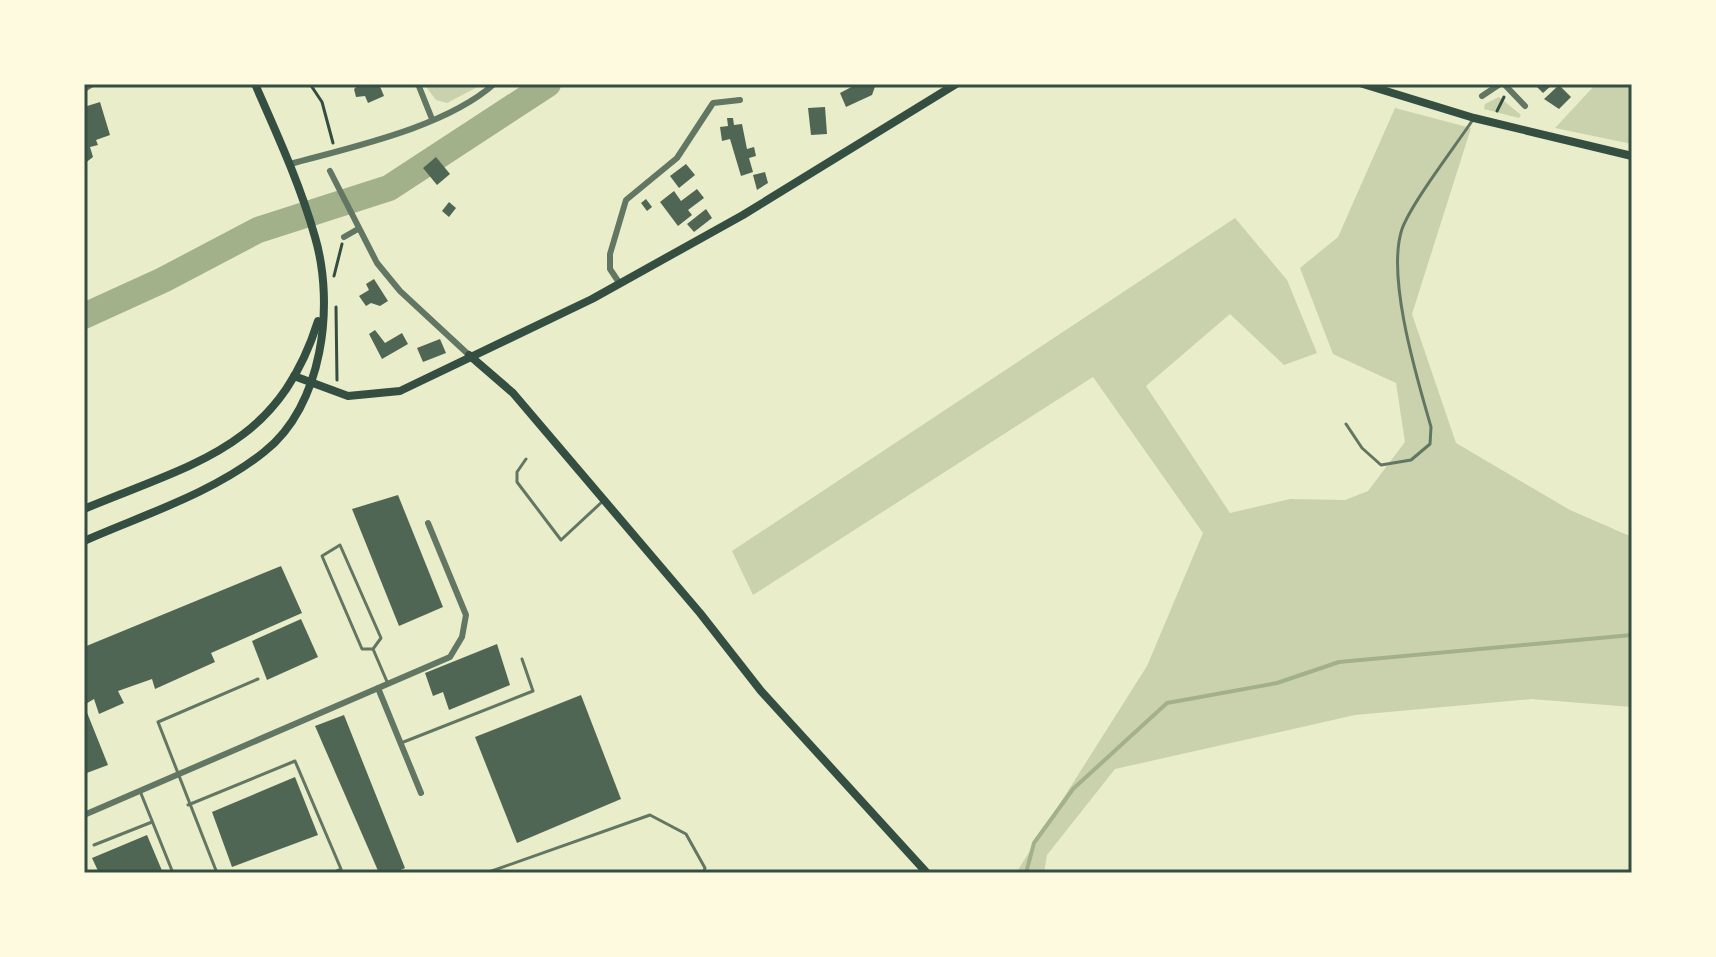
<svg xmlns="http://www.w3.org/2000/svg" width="1716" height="957" viewBox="0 0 1716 957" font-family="Arial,sans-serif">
<rect width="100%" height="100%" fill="#e9edc9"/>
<!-- green -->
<g fill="#cad2ad">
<polygon points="424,84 483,84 447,103 436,100"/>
<polygon points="1596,84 1632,84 1632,144 1555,128"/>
<polygon points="1499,97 1521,115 1519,118 1484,109 1485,104"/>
<polygon points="1395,108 1471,128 1412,314 1456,443 1570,510 1632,537 1632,707 1531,699 1355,715 1115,769 1047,855 1044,873 1016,873 1147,666 1203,533 1093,377 753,595 732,551 1235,218 1287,280 1317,353 1284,365 1230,314 1146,386 1230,513 1290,499 1345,500 1368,491 1405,442 1396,383 1333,354 1300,268 1338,237"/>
</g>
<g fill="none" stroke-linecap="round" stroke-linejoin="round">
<!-- stream -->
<polyline stroke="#a3b18a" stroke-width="4" points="1026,873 1034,843 1073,789 1167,703 1277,683 1339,662 1632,635"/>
<!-- river -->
<polyline stroke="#a3b18a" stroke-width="26" points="84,316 163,280 258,230 389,188 548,84"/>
</g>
<!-- building -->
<g fill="#4f6655">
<polygon points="360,84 379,84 384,96 368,103 365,96 356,97 354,89"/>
<polygon points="857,84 876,84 872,95 846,107 840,93"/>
<polygon points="1534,84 1553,84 1543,93"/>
<polygon points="1559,85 1571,97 1559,109 1544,99"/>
<polygon points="100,102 110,135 96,140 98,145 90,147 93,157 84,164 84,107"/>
<polygon points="825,107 827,134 811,135 808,108"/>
<polygon points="727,118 733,118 734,125 742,124 747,149 754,147 756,156 749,158 753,172 741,176 730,139 722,141 720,127 728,126"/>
<polygon points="436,157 450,174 437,185 423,168"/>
<polygon points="686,164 695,175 679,188 670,176"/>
<polygon points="765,172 768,183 757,190 753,175"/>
<polygon points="697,189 704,198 688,210 692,215 678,226 660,202 674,191 681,201"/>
<polygon points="646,199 652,207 647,211 641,203"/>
<polygon points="449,202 456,208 449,217 442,211"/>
<polygon points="706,209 712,218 694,232 687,224"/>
<polygon points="374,279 388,301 380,306 371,303 366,306 359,296 369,290 366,284"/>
<polygon points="375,330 385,343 402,333 408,344 382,359 369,334"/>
<polygon points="440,339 446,353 423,362 417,348"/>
<polygon points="398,495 443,607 399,626 352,509"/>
<polygon points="281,566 302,613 211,653 215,662 155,689 152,679 118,691 124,703 99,714 94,699 84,705 84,647"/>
<polygon points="301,619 318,657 267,680 252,641"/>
<polygon points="497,644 510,685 449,710 443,692 433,696 425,673"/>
<polygon points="581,695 621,799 517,843 475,737"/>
<polygon points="84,705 108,765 84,774"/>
<polygon points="344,715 405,868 394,873 379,873 315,726"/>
<polygon points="295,777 318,835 232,867 212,812"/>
<polygon points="147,835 163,873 99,873 92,858"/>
</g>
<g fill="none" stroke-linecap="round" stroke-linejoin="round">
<!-- path -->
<g stroke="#344e41" stroke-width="3">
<polyline points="310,84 322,102 333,143"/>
<polyline points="1497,111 1504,97"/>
<polyline points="334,276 342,244"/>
<polyline points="336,307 337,380"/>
</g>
<!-- service -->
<g stroke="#617663" stroke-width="3">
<polyline points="84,91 95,84"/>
<path d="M1346,424L1362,448L1381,465L1411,460L1430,444L1431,427C1417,378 1386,277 1402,229C1412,202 1454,148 1472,121"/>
<polyline points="526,459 517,472 517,482 561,540 604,500"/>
<polyline points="373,649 381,638 340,545 322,556 362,649 373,649 388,684"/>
<polyline points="401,743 533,691 522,659"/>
<polyline points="140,791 173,873"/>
<polyline points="188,805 295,761 341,869 332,873"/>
<polyline points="94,845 152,822"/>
<polyline points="217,873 158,722 258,679"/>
<polyline points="486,873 650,815 686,834 705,868 703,873"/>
</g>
<!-- minor -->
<g stroke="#617663" stroke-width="6">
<polyline points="418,84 432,119"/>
<polyline points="1504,84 1525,106"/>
<polyline points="1482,96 1500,84"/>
<path d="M290,164C352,147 446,127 494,84"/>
<polyline points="330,171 377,263 400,291 469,355"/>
<polyline points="344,237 358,229"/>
<polyline points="620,284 610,269 610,254 626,200 677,158 713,103 740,100"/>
<polyline points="378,688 421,793"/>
<polyline points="84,815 450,657 462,637 466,615 428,523"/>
</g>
<!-- secondary -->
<g stroke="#344e41" stroke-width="8">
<polyline points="1363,84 1474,118 1632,156"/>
<polyline points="469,355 513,393 700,613 761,691 927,873"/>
<polyline points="294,376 348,396 400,391 592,299 743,215 956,84"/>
<path d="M84,509C194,463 278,448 318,321"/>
<path d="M84,541C143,515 213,493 264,452C323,406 335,305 315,237C300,184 277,134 255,84"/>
</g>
</g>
<!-- border -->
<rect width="1716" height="957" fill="none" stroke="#fefae0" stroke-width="172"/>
<rect x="86" y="86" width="1544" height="785" fill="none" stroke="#344e41" stroke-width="3"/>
</svg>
